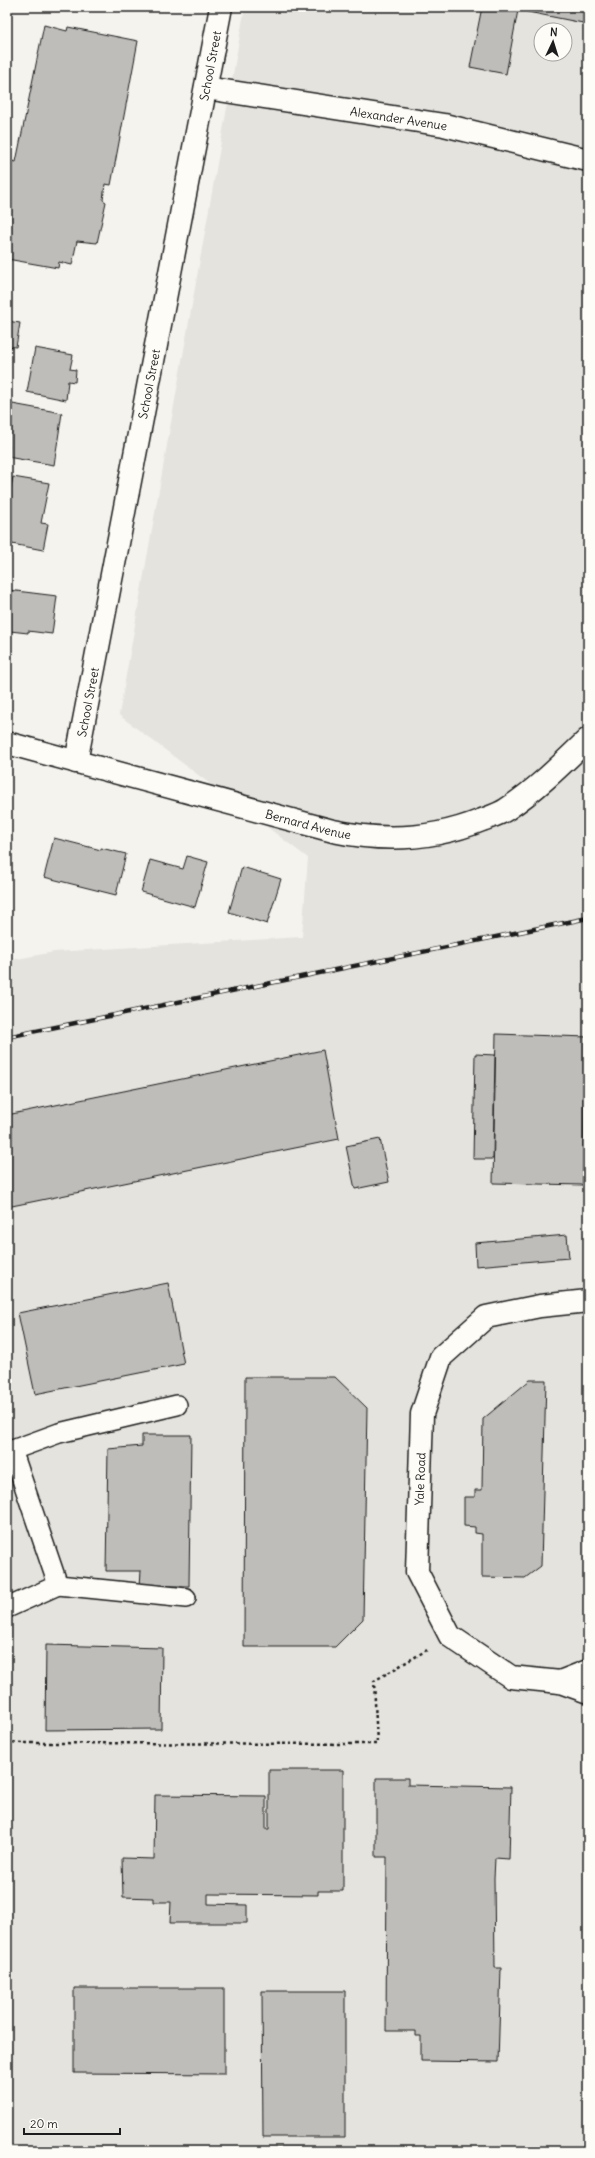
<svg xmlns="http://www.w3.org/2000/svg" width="595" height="2158" viewBox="0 0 595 2158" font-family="Delius,sans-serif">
<rect width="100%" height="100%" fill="#f4f3ee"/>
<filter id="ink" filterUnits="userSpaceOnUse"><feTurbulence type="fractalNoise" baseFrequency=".025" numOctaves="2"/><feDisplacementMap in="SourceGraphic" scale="8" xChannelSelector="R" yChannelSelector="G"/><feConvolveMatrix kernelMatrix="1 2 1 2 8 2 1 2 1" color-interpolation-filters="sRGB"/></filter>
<g filter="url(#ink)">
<!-- built -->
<path fill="#e4e3de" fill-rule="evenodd" d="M245,7H588V2151H7V961L54,952L302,937L308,858L119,715ZM541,30H565V54H541Z"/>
<!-- building -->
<g fill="#bebdba" stroke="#1c1c1c">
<polygon points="482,7 588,7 588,24 518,10 506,74 470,67"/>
<polygon points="44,25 67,31 68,27 138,41 111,185 105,184 103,200 106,202 97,243 77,241 72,265 59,262 58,268 7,259 7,194 12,161 16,162"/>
<polygon points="7,321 20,323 16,347 7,346"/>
<polygon points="35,348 73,355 70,369 76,370 75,382 68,381 66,400 27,392"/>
<polygon points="7,403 62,413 54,465 7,457 9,446 7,445"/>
<polygon points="13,477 49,483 41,523 48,524 43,550 7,543 7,506"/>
<polygon points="7,583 9,583 8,590 57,596 52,634 28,631 28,633 10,631 9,635 7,634"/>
<polygon points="54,838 101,850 101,848 126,854 116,895 44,877"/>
<polygon points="187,856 208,862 195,907 141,892 150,860 183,869"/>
<polygon points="242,867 281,879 267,924 229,912"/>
<polygon points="496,1034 588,1037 588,1082 584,1082 583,1185 493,1183"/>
<polygon points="323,1050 339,1139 7,1207 7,1115"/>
<polygon points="475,1054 495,1055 493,1159 473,1159"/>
<polygon points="380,1139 389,1182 355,1189 346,1146"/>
<polygon points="567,1235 569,1258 476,1266 475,1243"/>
<polygon points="168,1283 184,1364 35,1394 18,1313"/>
<polygon points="245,1377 335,1377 367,1408 363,1619 335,1647 244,1647"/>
<polygon points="530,1380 546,1380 541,1566 525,1578 482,1577 482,1534 475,1533 475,1527 464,1526 464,1497 475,1497 475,1490 482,1490 483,1419"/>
<polygon points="142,1435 191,1435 189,1586 140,1586 141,1571 106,1571 108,1449 142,1446"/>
<polygon points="46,1645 162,1648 161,1729 45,1730"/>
<polygon points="269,1770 343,1770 343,1891 318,1891 318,1895 208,1894 208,1904 247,1905 247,1923 170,1923 171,1902 153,1902 153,1898 123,1897 122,1858 154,1859 155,1795 266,1796 266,1829 269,1829"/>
<polygon points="376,1778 408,1778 408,1785 511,1787 509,1859 495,1858 494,1878 495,1968 501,1968 498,2062 421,2061 421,2036 416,2036 416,2031 386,2031 387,1857 376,1857"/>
<polygon points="74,1988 224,1988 224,2074 74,2073"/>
<polygon points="262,1991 345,1991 345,2137 263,2137"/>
<polygon points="261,2148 345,2148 345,2151 260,2151"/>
</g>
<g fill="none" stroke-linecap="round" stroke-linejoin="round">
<defs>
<g id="lane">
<polyline points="7,1452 59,1433 177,1405"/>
<polyline points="58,1585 186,1598"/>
<polyline points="7,1608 58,1585 12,1450"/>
</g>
<g id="street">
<path id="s1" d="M206,88L444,125L588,160"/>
<path id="s2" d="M7,743L333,831C384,842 433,840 482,820C490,817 500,814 507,809C537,789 562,764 588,739"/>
<path id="s3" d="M76,762L221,7"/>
</g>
<g id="secondary">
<polyline points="588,1301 540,1306 486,1317 441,1357 422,1414 417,1572 450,1636 511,1677 560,1682 588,1692"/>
<polyline points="560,1682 588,1671"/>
</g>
</defs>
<!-- lane casing -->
<use href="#lane" stroke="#1c1c1c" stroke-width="22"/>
<!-- street casing -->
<use href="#street" stroke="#1c1c1c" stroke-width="25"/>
<!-- secondary casing -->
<use href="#secondary" stroke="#1c1c1c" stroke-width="25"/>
<!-- path -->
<polyline stroke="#1c1c1c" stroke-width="2.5" stroke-dasharray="3 3" stroke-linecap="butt" points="7,1742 23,1743 377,1744 374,1681 427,1650"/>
<!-- lane -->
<use href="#lane" stroke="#fdfcf7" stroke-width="19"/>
<!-- street -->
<use href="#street" stroke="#fdfcf7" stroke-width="22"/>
<!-- secondary -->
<use href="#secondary" stroke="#fdfcf7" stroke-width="22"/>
<defs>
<polyline id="rail" points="7,1037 588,918"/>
</defs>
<!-- rail casing -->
<use href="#rail" stroke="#1c1c1c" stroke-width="4.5"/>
<!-- rail -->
<use href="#rail" stroke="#fdfcf7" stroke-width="3" stroke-dasharray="9" stroke-linecap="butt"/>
</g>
</g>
<g text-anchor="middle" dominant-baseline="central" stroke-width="3" stroke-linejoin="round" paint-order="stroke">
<!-- street labels -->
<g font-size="12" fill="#1c1c1c" stroke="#fdfcf7">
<text stroke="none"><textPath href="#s3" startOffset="709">School Street</textPath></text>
<text stroke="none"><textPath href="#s1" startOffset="195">Alexander Avenue</textPath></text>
<text stroke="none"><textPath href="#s3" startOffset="385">School Street</textPath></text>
<text stroke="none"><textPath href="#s3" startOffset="61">School Street</textPath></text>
<text stroke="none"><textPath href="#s2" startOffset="312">Bernard Avenue</textPath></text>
<text transform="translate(420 1479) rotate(-88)">Yale Road</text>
</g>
</g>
<!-- margin -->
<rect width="595" height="2158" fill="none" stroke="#fdfcf7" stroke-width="24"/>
<rect x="12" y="12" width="571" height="2134" fill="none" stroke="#1c1c1c" stroke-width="1.5" filter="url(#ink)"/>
<!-- north arrow -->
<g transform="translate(553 42) rotate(4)"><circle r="19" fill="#fdfcf7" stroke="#a3a29f"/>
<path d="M0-3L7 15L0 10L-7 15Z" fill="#1c1c1c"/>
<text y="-6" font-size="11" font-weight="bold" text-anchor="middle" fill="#1c1c1c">N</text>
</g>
<!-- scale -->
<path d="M24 2128v6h96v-6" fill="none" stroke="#1c1c1c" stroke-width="2"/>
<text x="30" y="2128" font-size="12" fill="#1c1c1c" stroke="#fdfcf7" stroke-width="3" paint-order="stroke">20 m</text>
</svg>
